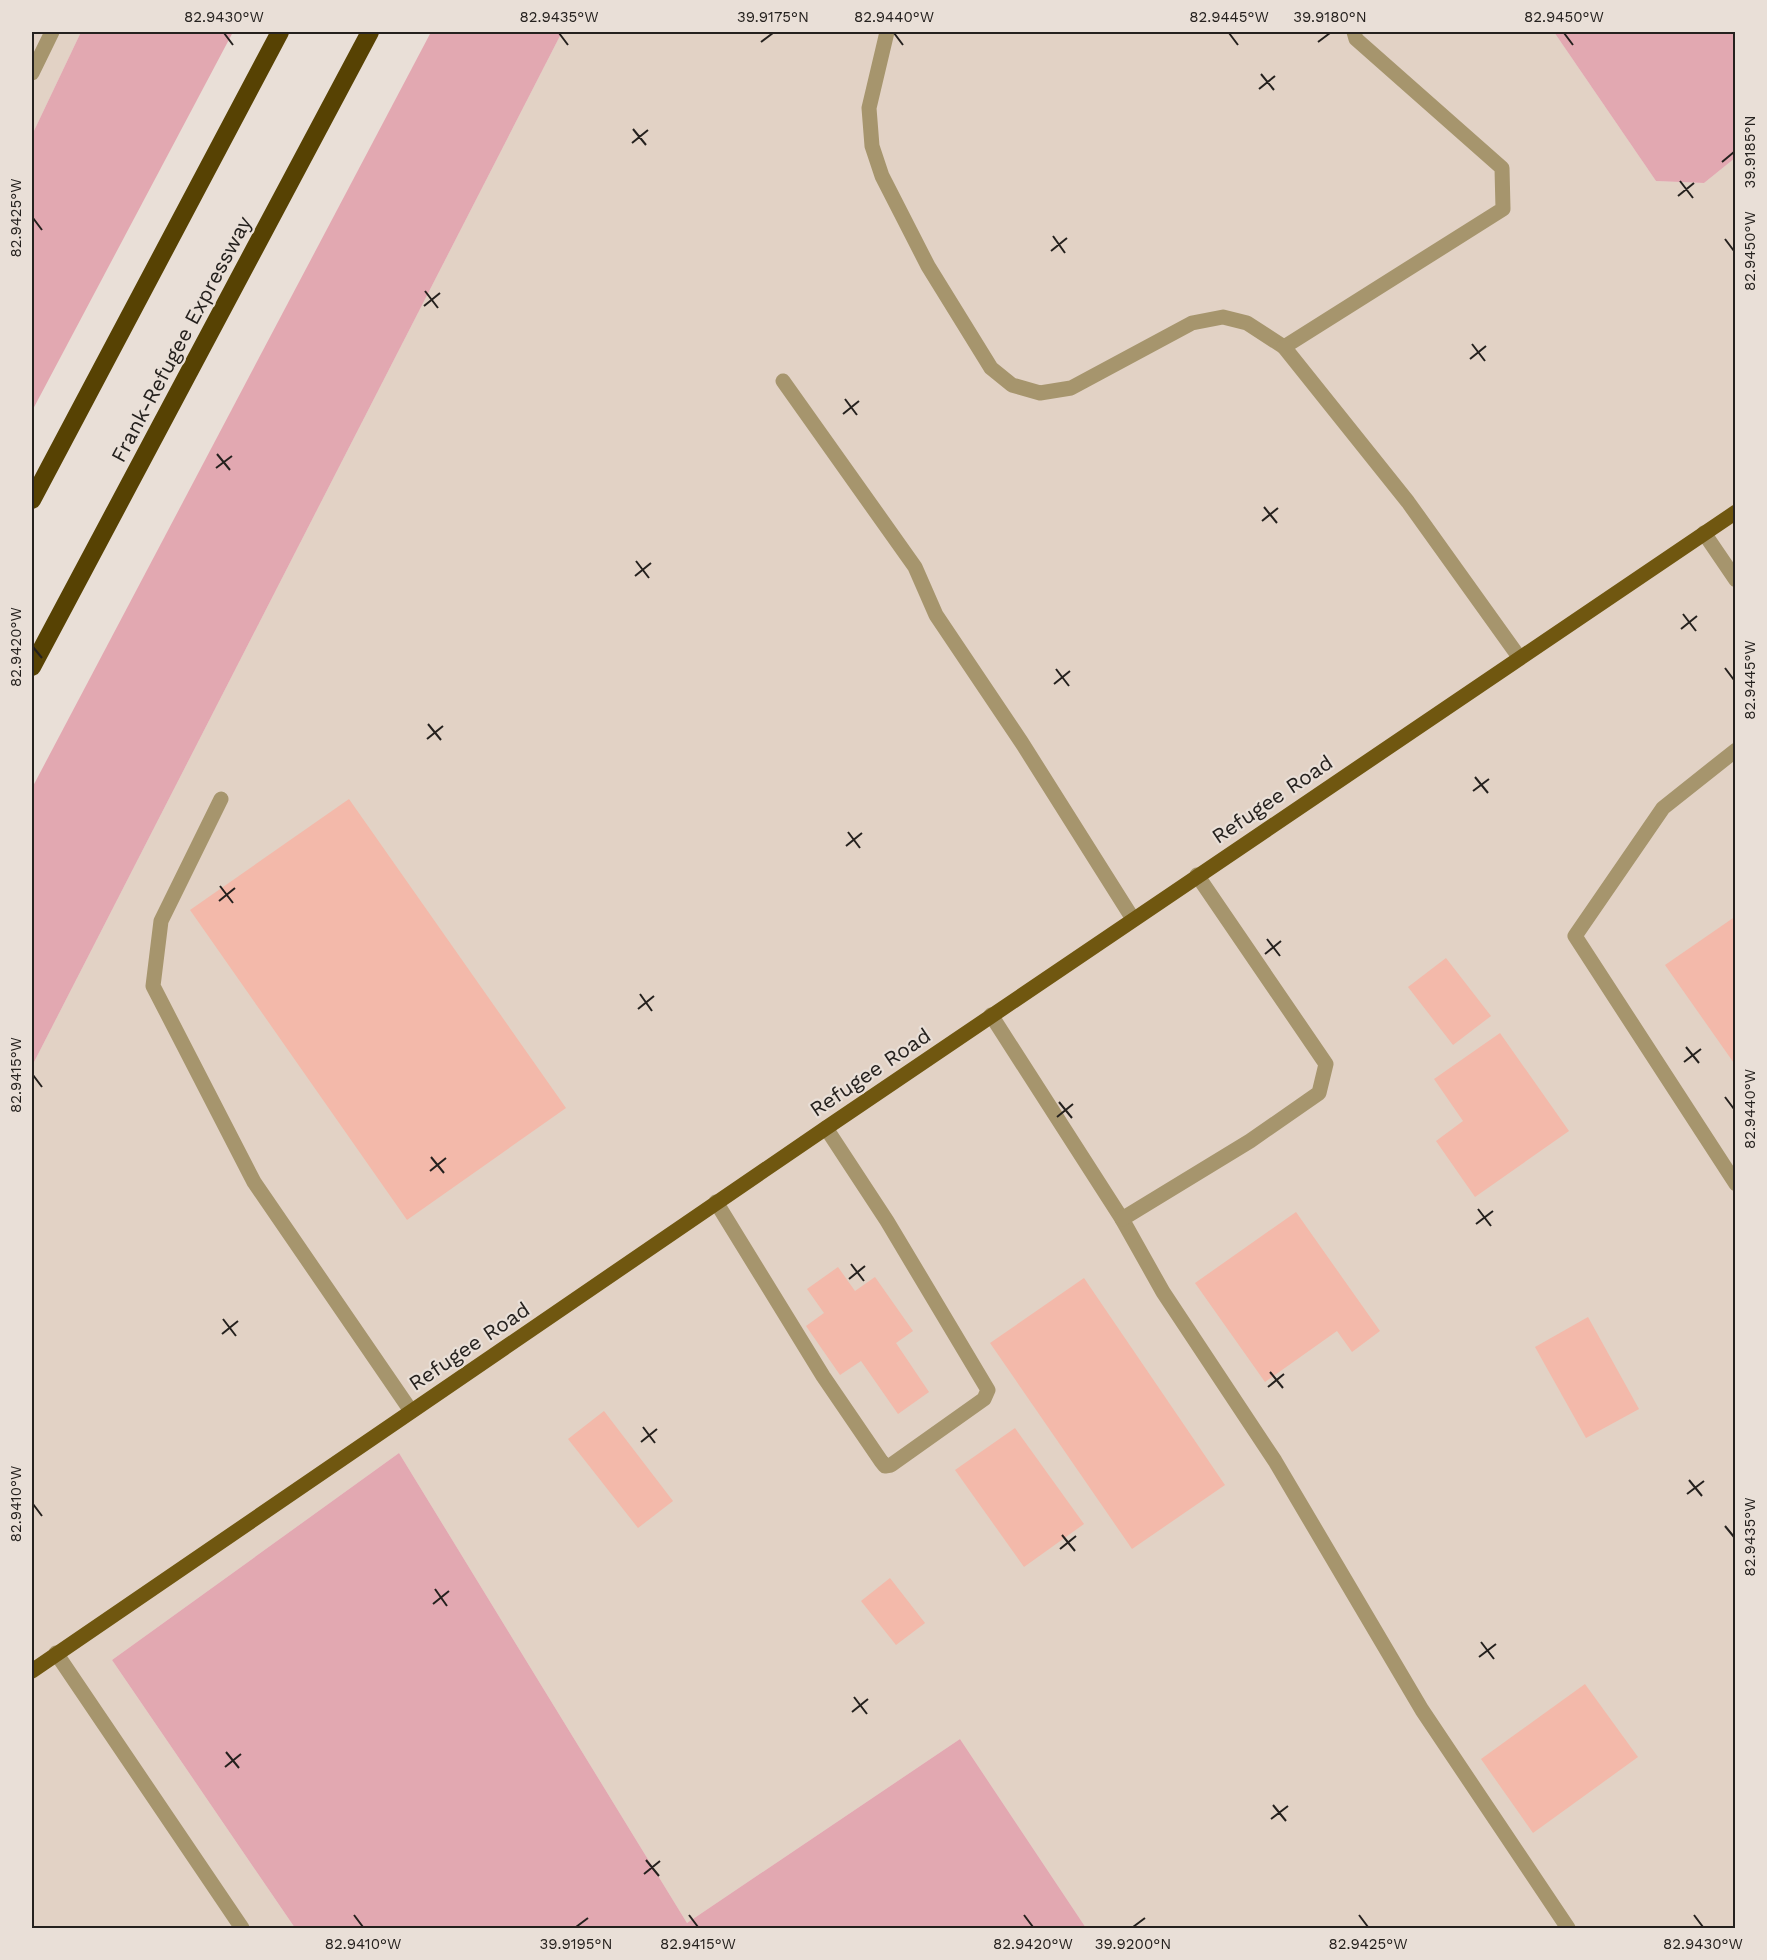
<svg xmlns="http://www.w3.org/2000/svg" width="1767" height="1960" viewBox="0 0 1767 1960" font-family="'Work Sans',sans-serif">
<rect width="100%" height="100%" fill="#e9dfd7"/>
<!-- built -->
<g fill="#e2d2c5">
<polygon points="32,32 81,32 32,135"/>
<polygon points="562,32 1554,32 1656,181 1704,183 1735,158 1735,1928 1086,1928 960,1739 687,1923 399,1453 112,1660 295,1928 32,1928 32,1066"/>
</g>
<!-- green -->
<g fill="#e2a8b1">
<polygon points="81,32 233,32 32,411 32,135"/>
<polygon points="431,32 562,32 32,1066 32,788"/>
<polygon points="1554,32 1735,32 1735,158 1704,183 1656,181"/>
<polygon points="399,1453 687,1923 960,1739 1086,1928 295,1928 112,1660"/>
</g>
<!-- building -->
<g fill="#f3b9aa">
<polygon points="349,799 566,1108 407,1220 190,910"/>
<polygon points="1736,916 1736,1066 1665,965"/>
<polygon points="1446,958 1491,1016 1453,1045 1408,987"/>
<polygon points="1500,1033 1569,1131 1475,1197 1436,1141 1463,1121 1434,1079"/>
<polygon points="1296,1212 1380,1331 1352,1352 1337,1331 1265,1382 1195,1283"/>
<polygon points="838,1267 855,1291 875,1277 913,1331 896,1343 929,1392 898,1414 861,1361 840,1375 806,1326 824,1313 807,1289"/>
<polygon points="1084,1278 1225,1485 1132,1549 990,1343"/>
<polygon points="1588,1317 1639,1409 1586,1438 1535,1347"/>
<polygon points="604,1411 673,1501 638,1528 568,1439"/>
<polygon points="1015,1428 1084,1524 1024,1567 955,1470"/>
<polygon points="890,1578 925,1623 896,1645 861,1601"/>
<polygon points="1585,1684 1638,1757 1533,1833 1481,1759"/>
</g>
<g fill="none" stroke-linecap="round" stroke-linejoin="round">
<!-- minor -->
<g stroke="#a6956d" stroke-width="15">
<polyline points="887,32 869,108 872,146 882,176 928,266 991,368 1012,385 1040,393 1071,388 1192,323 1223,317 1247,323 1284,347"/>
<polyline points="1354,32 1356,39 1502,168 1503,209 1284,347 1408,502 1519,657"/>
<polyline points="32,73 52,32"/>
<polyline points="783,381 915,567 936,615 1022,743 1133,919"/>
<polyline points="1704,533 1736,580"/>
<polyline points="1736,750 1663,808 1575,936 1736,1184"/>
<polyline points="221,799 161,921 153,986 254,1182 411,1411"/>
<polyline points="991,1015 1122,1219 1163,1292 1275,1461 1422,1710 1568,1928"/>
<polyline points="716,1202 823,1376 881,1461 885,1466 891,1465 984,1399 988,1390 887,1221 826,1128"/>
<polyline points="1122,1219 1250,1141 1319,1093 1326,1064 1197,875"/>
<polyline points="56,1653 242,1928"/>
</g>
<!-- major -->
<polyline stroke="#705710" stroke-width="15" points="32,1671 826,1128 1736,512"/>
<!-- highway -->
<g stroke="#574203" stroke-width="18">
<polyline points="32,500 280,32"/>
<polyline points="32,667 370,32"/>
</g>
</g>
<!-- ticks -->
<path fill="none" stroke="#25211e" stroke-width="2" d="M224,33L233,45M559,33L568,45M894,33L903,45M1229,33L1238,45M1564,33L1573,45M761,42L773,33M1318,42L1330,33M1261,74L1274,90M1259,89L1275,76M633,129L646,145M632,143L648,130M1722,162L1734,152M1680,181L1693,198M1678,196L1694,183M33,218L42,230M1053,236L1065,253M1725,239L1734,251M1051,251L1067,238M425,291L438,308M424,306L440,293M1472,344L1485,361M1470,359L1486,346M845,399L857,415M843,414L859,401M217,454L230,470M216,468L232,456M1264,507L1277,523M1262,521L1278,508M636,561L649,578M635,576L651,563M1683,614L1696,631M1681,629L1697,616M33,647L42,658M1725,668L1734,680M1056,669L1069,686M1054,684L1070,671M428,724L441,740M427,739L443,726M1475,777L1488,793M1473,791L1489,779M848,832L860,848M846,846L862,833M220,886L233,903M219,901L235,888M1267,939L1280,956M1265,954L1281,941M640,994L652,1011M638,1009L654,996M1686,1047L1699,1063M1684,1062L1701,1049M33,1075L42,1087M1725,1097L1734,1109M1059,1102L1072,1118M1057,1117L1073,1104M431,1157L444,1173M430,1171L446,1158M1478,1209L1491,1226M1476,1224L1493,1211M851,1264L864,1281M849,1279L865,1266M223,1319L236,1336M222,1334L238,1321M1270,1372L1283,1388M1268,1387L1284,1374M643,1427L655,1443M641,1442L657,1429M1689,1480L1702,1496M1687,1494L1704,1481M33,1504L42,1516M1725,1526L1734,1537M1062,1535L1075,1551M1060,1549L1076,1536M435,1589L447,1606M433,1604L449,1591M1481,1642L1494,1659M1479,1657L1496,1644M854,1697L867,1714M852,1712L868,1699M226,1752L239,1768M225,1767L241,1754M1273,1805L1286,1821M1271,1819L1288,1806M646,1860L659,1876M644,1874L660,1861M354,1915L363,1927M689,1915L698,1927M1024,1915L1033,1927M1359,1915L1368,1927M1694,1915L1703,1927M576,1927L588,1918M1133,1927L1145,1918"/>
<g text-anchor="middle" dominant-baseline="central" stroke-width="4.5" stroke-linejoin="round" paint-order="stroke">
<!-- street labels -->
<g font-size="21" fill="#25211e" stroke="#e9dfd7">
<text transform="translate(181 339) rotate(-62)">Frank-Refugee Expressway</text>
<text transform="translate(1272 799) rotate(-34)">Refugee Road</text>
<text transform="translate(870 1072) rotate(-34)">Refugee Road</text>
<text transform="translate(469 1346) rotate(-34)">Refugee Road</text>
</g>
</g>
<!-- border -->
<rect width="1767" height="1960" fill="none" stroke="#e9dfd7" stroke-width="66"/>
<rect x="33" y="33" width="1701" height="1894" fill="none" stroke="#25211e" stroke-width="2"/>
<g font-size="15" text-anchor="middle" fill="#25211e">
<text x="224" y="22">82.9430°W</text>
<text x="559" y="22">82.9435°W</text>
<text x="773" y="22">39.9175°N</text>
<text x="894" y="22">82.9440°W</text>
<text x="1229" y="22">82.9445°W</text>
<text x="1330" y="22">39.9180°N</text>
<text x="1564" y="22">82.9450°W</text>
<text transform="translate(1750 152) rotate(-90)" y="5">39.9185°N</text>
<text transform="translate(16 218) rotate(-90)" y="5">82.9425°W</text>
<text transform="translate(1750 251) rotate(-90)" y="5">82.9450°W</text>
<text transform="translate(16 647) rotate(-90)" y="5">82.9420°W</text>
<text transform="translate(1750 680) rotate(-90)" y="5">82.9445°W</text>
<text transform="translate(16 1075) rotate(-90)" y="5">82.9415°W</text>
<text transform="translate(1750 1109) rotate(-90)" y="5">82.9440°W</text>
<text transform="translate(16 1504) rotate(-90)" y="5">82.9410°W</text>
<text transform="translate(1750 1537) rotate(-90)" y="5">82.9435°W</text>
<text x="363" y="1949">82.9410°W</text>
<text x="576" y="1949">39.9195°N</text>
<text x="698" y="1949">82.9415°W</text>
<text x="1033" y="1949">82.9420°W</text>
<text x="1133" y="1949">39.9200°N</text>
<text x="1368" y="1949">82.9425°W</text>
<text x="1703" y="1949">82.9430°W</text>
</g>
</svg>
